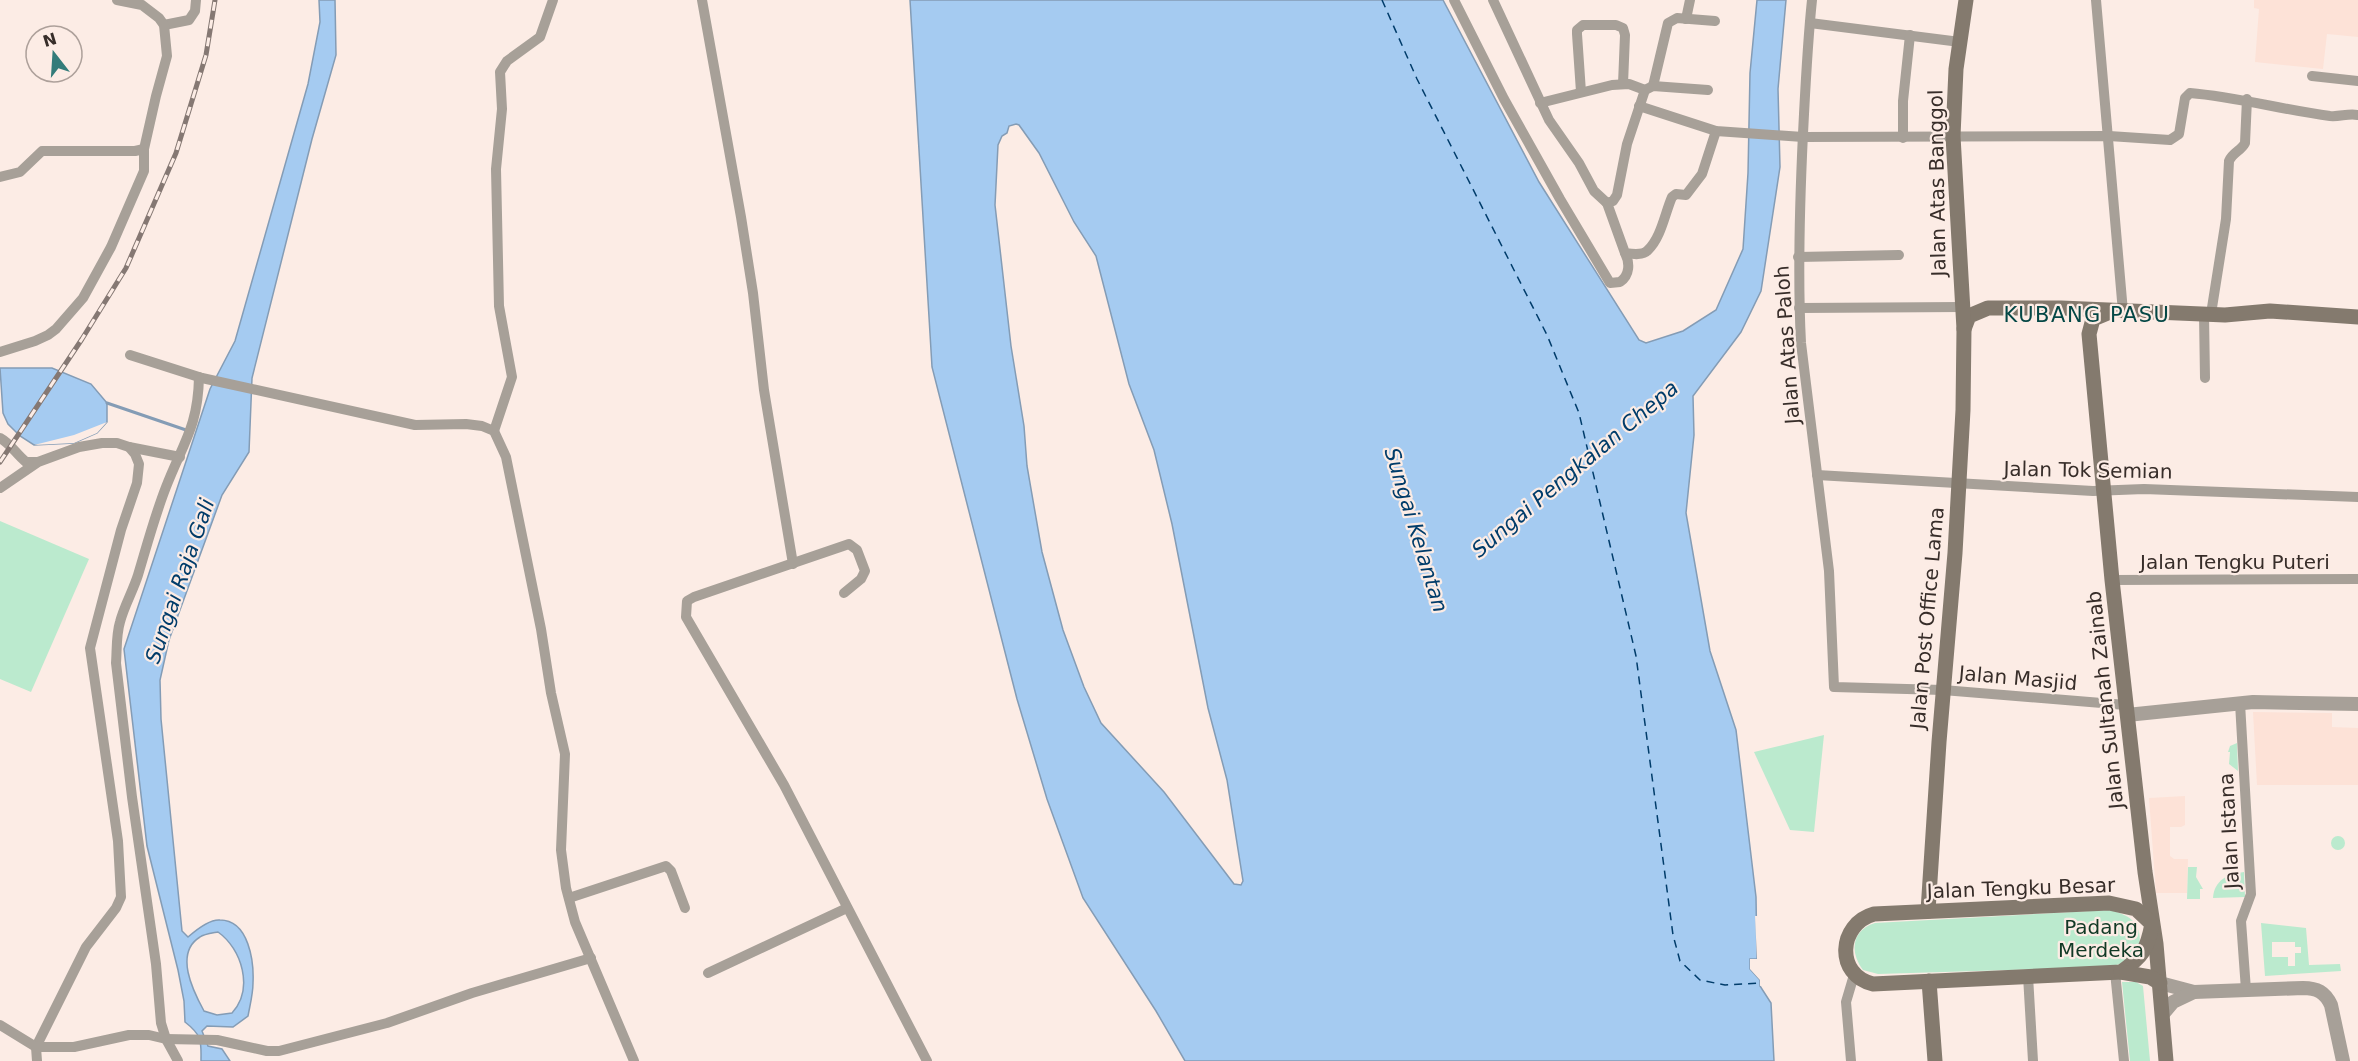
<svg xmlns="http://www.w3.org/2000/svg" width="2358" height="1061" viewBox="0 0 2358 1061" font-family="'DejaVu Sans',sans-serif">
<rect width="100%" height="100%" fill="#fcece5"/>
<!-- built -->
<g fill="#fde2d7">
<polygon points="2254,0 2358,0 2358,37 2327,34 2323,69 2255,62 2259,9 2254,8"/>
<polygon points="2253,712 2332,713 2332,727 2358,728 2358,785 2257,785"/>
<polygon points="2185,796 2185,825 2181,827 2170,827 2170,856 2174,859 2188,859 2187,893 2156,893 2149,798"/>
</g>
<!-- green -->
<g fill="#bbeace" fill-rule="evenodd">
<polygon points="0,521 89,559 31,692 0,679"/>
<polygon points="1824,735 1814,832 1790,830 1754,752"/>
<polygon points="2237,743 2238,771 2229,764 2230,752 2228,752 2230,746"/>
<circle cx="2338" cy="843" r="7"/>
<polygon points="2188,867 2197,867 2196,877 2203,889 2200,889 2200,899 2187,899"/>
<path d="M2244,872L2245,897L2213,898C2214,880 2228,874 2244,872Z"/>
<path d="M2109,910C2131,915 2143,924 2139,948L2120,964L2109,967L1878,974L1863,970C1849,951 1852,930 1875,923Z"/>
<path d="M2261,923L2306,928L2309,965L2340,964L2341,971L2265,976ZM2272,942H2295V947H2301V953H2295V966H2288V957H2272Z"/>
<polygon points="2122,982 2136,982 2143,986 2150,1061 2130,1061"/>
</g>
<!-- water -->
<g fill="#a5cbf1" stroke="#849cb5" stroke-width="1.5" fill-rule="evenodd">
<path d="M319,0H335L336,55L312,139L252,378L249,452L222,495L169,640L160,680L161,719L182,931L188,937C196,930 209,919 220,920C249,920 254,962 253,983C253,994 250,1005 248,1016L233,1027L207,1026L202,1031L208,1046L222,1049L230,1061H201C201,1042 203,1036 185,1022L184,1001L178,970L147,846L124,649L210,389L235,341L308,84L320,22ZM218,932C242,949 254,989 232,1013L217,1015L204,1011C193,991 174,953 200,937C204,934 213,933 218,932Z"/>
<path d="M910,0H1443L1539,182L1639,340L1646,343L1683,331L1716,310L1743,249L1748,173L1750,73L1757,0H1786L1778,89L1780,167L1761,291L1741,332L1693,396L1694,435L1686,513L1710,651L1736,730L1756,897L1757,959H1750V969L1760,980V986L1771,1003L1774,1061H1185L1156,1011L1083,898L1047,799L1017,699L932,367ZM1016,124L1019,125L1039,153L1074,222L1096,256L1129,384L1154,450L1172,524L1208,708L1227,780L1243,881L1241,885L1234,884L1164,792L1101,723L1084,687L1063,630L1042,552L1027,466L1024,426L1011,346L995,205L998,145L1002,136L1007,133L1009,126Z"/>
<polygon points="0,368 52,368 91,384 107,403 107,422 97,433 74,443 34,445 20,436 8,424 3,413"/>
</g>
<!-- pier -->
<g fill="#fcece5">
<polygon points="107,422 97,433 74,443 34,445 74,435"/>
<polygon points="1755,916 1759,916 1760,959 1758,962 1753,962 1753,968 1763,979 1764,985 1760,986 1760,980 1750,969 1750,959 1757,959"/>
</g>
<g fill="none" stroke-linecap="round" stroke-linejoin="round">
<!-- stream -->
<polyline stroke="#849cb5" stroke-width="3" points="107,403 186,430"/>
<!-- ferry -->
<polyline stroke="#003c6a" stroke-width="1.5" stroke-dasharray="8 6" stroke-linecap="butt" points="1382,0 1417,79 1547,335 1579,413 1636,656 1673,935 1680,961 1700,980 1725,985 1760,983"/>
<!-- minor -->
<g stroke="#a7a098" stroke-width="10">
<polyline points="702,0 741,217 753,293 764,390 793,564"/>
<path d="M1454,0L1504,99L1560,199L1610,283L1620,282C1630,275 1630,263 1625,253"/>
<polyline points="1493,0 1549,120 1579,163 1594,191 1607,203 1613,201 1617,195 1627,144 1645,90"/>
<path d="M1812,0C1808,38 1806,76 1804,114C1800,190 1797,267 1801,343L1829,571L1834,687L1943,690L2126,705"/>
<polyline points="2096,0 2123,312"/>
<polyline points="1686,19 1690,0"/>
<polyline points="1810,23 1960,42"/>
<polyline points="164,25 189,20 195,11 196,0"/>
<polyline points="2312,76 2358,81"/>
<polyline points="1653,86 1668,23 1677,18 1715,21"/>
<polyline points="1581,92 1577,34 1577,30 1583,25 1616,25 1623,28 1625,35 1623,84"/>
<polyline points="1540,103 1612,85 1629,84 1645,90 1653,86 1708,90"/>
<path d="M1639,106L1716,131L1803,137L2109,136L2170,140L2179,134L2185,98L2190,93C2238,97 2283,110 2330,116C2340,117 2348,113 2358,115"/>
<polyline points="1903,138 1903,101 1910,35"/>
<polyline points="0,177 20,172 42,151 135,151 144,149"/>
<path d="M1607,203L1625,253C1632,254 1643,256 1648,250C1661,238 1665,213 1672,197L1676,194L1686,195L1702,174L1716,131"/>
<polyline points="1798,257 1899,255"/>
<polyline points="1799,308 1962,307"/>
<polyline points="2204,314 2205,378"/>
<path d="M2211,314L2226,219L2229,161C2233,152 2241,151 2245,143L2247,99"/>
<polyline points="0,352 35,341 48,335 56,329 83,298 111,247 144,171 144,149 156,96 167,56 164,25 159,18 142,5 117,0"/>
<polyline points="130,355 202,378 415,425 466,424 482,426 494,431 506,457 541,629 551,693 565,754 561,850 566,888 575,922 634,1061"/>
<polyline points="494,431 512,377 499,306 496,169 502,109 500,72 507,61 540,37 553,0"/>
<path d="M0,438C11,444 16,454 26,462H37"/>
<polyline points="129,447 180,457"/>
<polyline points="1817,475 2093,491 2144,489 2358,497"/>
<polyline points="0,488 38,462 79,447 102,443 117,443 129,447 135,454 139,464 137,483 121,530 90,648 118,841 121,897 116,908 86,947 36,1047 37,1061"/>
<polyline points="2112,580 2358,579"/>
<polyline points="844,593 861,579 865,571 857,550 849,544 694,597 687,601 686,617 784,785 927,1061"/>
<polyline points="2240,703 2251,894 2241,921 2246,990"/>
<polyline points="569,898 666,866 671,871 685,908"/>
<polyline points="2115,972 2124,1061"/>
<polyline points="708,973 847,908"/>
<polyline points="2028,976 2033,1061"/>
<polyline points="0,1025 36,1047 74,1047 129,1035 149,1035 166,1039 217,1040 267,1051 279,1051 387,1023 472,993 591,958"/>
<path d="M178,1061L166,1039L161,1023L156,964L132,797L116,663C117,650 116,635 120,622C124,606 133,591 138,575C147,545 155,515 166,487C183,443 198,427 199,377"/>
<polyline points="1851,1061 1846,1002 1854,975"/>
</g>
<!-- tertiary -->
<g stroke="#a7a098" stroke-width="14">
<polyline points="2127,715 2253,702 2358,704"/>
<path d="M2160,983L2194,992L2303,988C2317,988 2325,992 2331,1005L2343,1061"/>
<polyline points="2162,1015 2173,1002 2194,992"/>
</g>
<!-- secondary -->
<g stroke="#847a6e" stroke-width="15">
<polyline points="2110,312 2093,319 2089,334 2112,580 2145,872 2156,944 2166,1061"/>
<polyline points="1964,329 1969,316 1988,308 2061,308 2225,315 2270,311 2358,317"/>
<path d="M2109,903L2136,909L2152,924C2147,950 2143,956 2121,972L1873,984C1835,975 1838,924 1874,914Z"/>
<polyline points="1928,911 1939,742 1955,553 1963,410 1964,329 1953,136 1956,69 1966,0"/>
<polyline points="2121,972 2150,977 2160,983"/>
<polyline points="1929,981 1935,1061"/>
</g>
<defs>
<polyline id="rail" points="0,462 82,339 126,268 176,153 206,55 215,0"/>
</defs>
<!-- rail casing -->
<use href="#rail" stroke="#857873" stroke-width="5"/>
<!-- rail -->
<use href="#rail" stroke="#fcece5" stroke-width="3" stroke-dasharray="9" stroke-linecap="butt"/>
</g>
<g text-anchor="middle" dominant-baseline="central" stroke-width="4.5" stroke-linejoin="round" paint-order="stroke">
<!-- street labels -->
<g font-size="20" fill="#372d29" stroke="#fcece5">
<text transform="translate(1937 183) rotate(-91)">Jalan Atas Banggol</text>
<text transform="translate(1787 345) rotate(-94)">Jalan Atas Paloh</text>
<text transform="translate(2088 470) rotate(1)">Jalan Tok Semian</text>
<text x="2235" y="562">Jalan Tengku Puteri</text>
<text transform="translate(1927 618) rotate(-85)">Jalan Post Office Lama</text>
<text transform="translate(2018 678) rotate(5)">Jalan Masjid</text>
<text transform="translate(2105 700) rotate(-96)">Jalan Sultanah Zainab</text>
<text transform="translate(2229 831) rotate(-93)">Jalan Istana</text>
<text transform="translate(2021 888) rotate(-2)">Jalan Tengku Besar</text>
</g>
<!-- park labels -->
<g font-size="20" fill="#113925" stroke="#fcece5">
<text x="2101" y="927">Padang<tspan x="2101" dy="23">Merdeka</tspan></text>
</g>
<!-- neighbourhood labels -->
<g font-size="21" letter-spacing="1.5" fill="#044745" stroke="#fcece5">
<text x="2087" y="315">KUBANG PASU</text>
</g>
<!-- water labels -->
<g font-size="21" font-style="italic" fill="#003c6a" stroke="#fcece5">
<text transform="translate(1575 469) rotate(-40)">Sungai Pengkalan Chepa</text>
<text transform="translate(1416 530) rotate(73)">Sungai Kelantan</text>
<text transform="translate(180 581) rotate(-71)">Sungai Raja Gali</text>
</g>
</g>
<!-- north arrow -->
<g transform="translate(54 54) rotate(343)"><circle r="28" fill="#fcece5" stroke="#ada09a" stroke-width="1.5"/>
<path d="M0-4.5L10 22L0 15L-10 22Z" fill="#337c7a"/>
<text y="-9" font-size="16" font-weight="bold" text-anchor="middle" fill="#372d29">N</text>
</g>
</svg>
